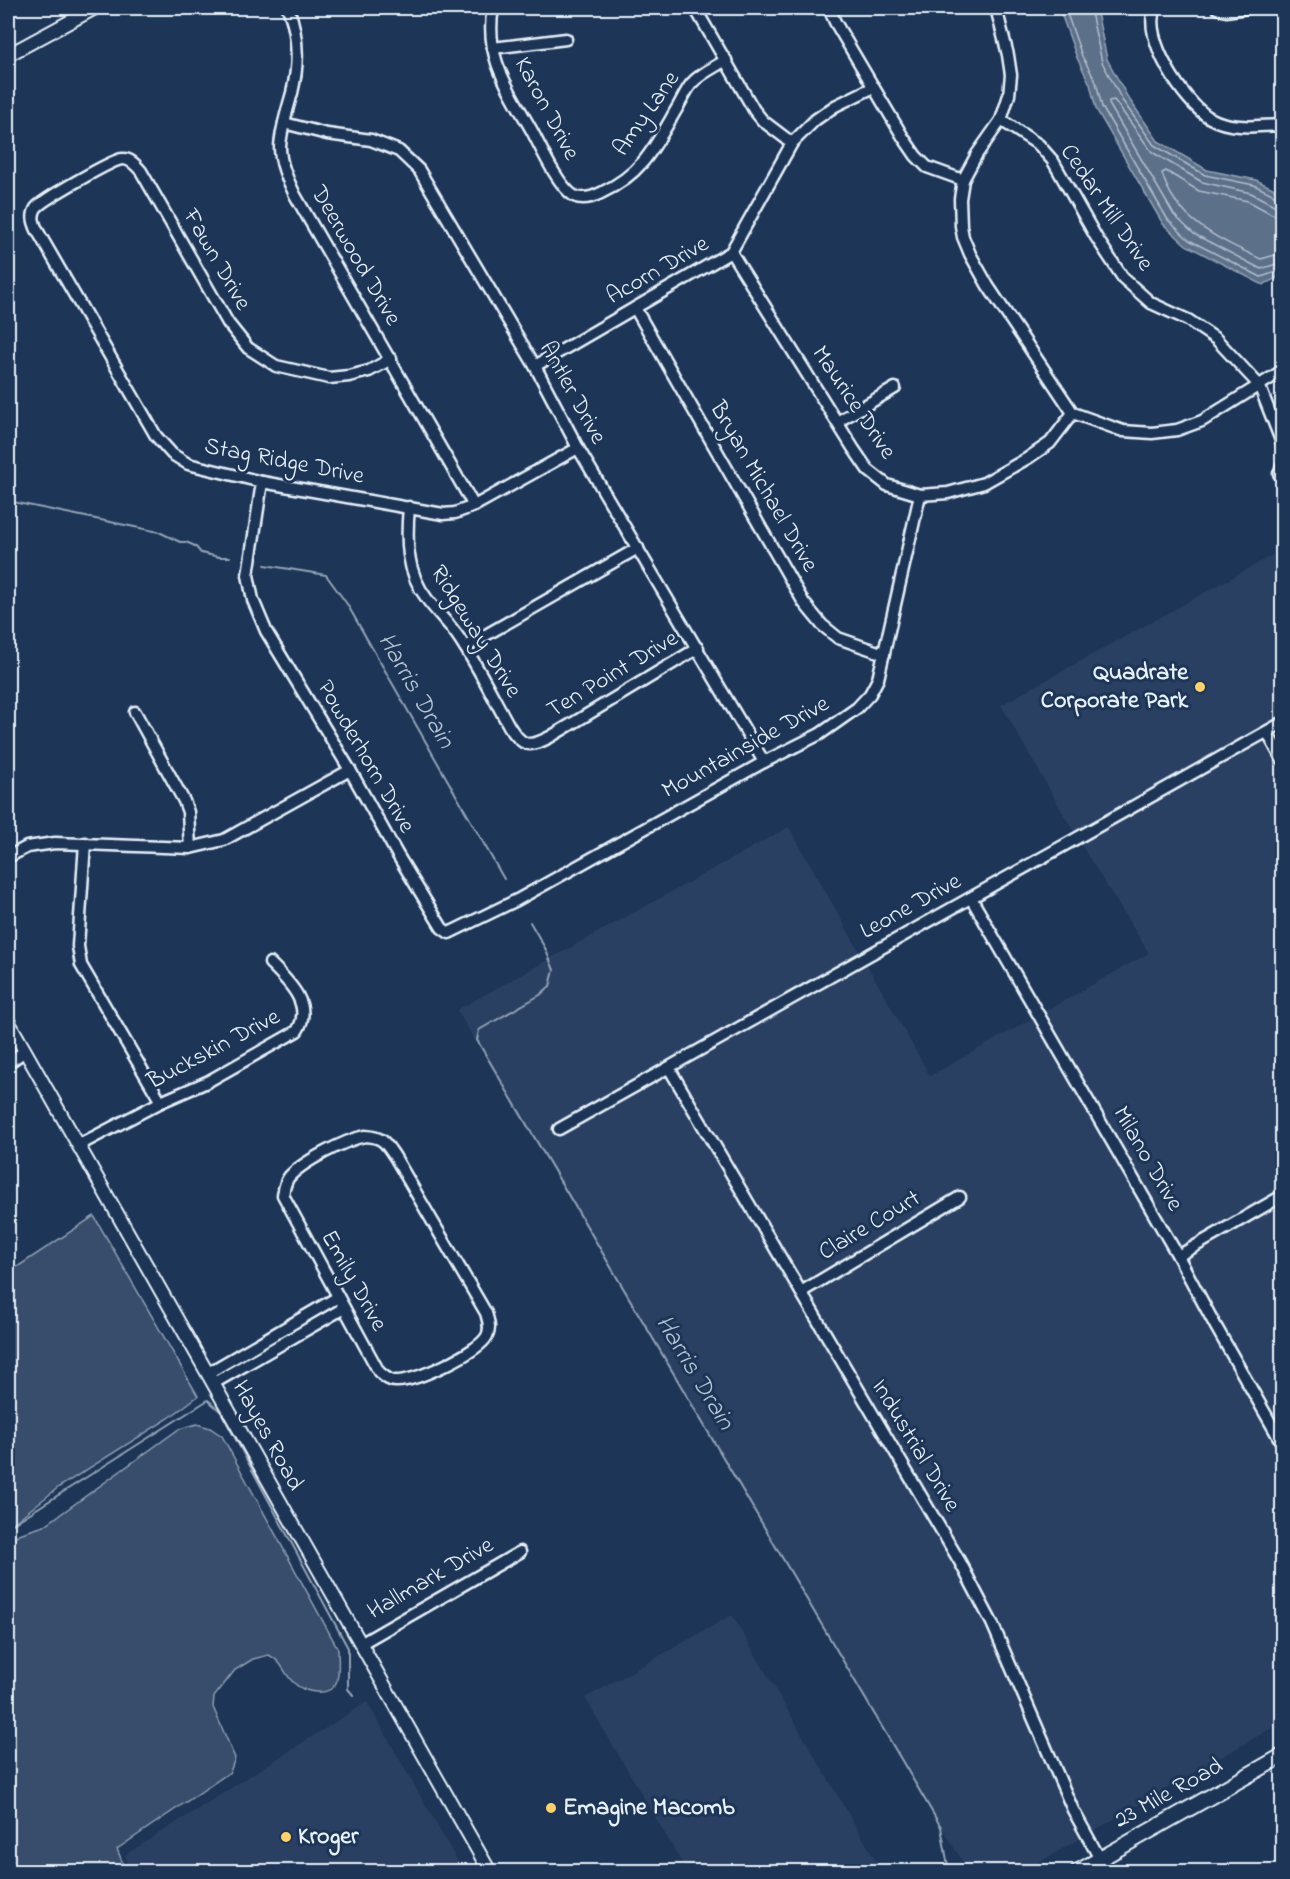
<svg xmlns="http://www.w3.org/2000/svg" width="1290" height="1879" viewBox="0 0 1290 1879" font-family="'Indie Flower',sans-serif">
<rect width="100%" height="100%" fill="#1d3557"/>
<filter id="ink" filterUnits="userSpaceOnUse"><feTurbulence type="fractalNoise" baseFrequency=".0167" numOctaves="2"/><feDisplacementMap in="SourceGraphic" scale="12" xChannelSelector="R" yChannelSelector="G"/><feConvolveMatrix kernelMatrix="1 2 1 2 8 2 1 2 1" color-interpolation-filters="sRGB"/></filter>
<g filter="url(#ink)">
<!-- built -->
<g fill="#2a4162">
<polygon points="1282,550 1282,1722 1024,1871 968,1871 457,1010 789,827 930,1076 1149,953 1086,853 1001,705"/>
<polygon points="732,1615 882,1871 687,1871 585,1698"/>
<polygon points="367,1702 463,1871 131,1871 125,1855"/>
</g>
<!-- green -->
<g fill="#374d6c" stroke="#909fb2" stroke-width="1.5">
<polygon points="94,1216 198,1396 169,1418 59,1487 8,1527 8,1273"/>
<path d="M197,1424L210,1428L222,1436L338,1649C338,1659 340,1674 336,1683C329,1698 303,1692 294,1683C283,1673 284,1663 269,1655L253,1659L235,1670L214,1697L213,1707L235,1758L230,1772L117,1849L126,1871H8V1542L19,1534L44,1526L179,1429Z"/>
</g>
<!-- water -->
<polygon fill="#5d7089" stroke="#95a4b5" stroke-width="1.5" points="1059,8 1096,8 1107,59 1127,96 1158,141 1207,170 1256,180 1279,191 1282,198 1282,275 1263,285 1186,245 1163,224 1096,109 1090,84 1077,58"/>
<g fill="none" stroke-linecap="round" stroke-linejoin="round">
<!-- shore -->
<g stroke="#b0bdcc" stroke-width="1.5">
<polyline points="1065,8 1082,56 1096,82 1102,107 1168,220 1189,240 1261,277 1282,270"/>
<polyline points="1090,8 1102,62 1122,100 1154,145 1205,175 1254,185 1282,199"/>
<polyline points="1282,207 1274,205 1251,193 1202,182 1152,152 1114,100 1109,101 1109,104 1174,215 1194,234 1261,269 1282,262"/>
<path d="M1282,216L1272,214L1248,201L1199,191L1166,171L1162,173C1175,220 1220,240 1261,259L1282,253"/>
</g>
<!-- stream -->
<g stroke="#95a4b5" stroke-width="2">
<polyline points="8,501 159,532 180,542 186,542 195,546 201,553 219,557 230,557"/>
<polyline points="265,565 326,575 347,604 504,879"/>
<polyline points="530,922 545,948 554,970 550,986 540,995 479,1030 477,1040 941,1827 949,1872"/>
<polyline points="8,1527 208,1400 221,1412 348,1648 348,1689 354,1696"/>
</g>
<defs>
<g id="minor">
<path d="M288,8C299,36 299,64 292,93C287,111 281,129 280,147C280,164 288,180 295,195L474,506"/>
<path d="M493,8C484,58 509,89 532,131C541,148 558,186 574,196C582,200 593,197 601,193C642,174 654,148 676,110C681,102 686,90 692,83C701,73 715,67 726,60"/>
<polyline points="695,8 754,110 763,121 792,143"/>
<polyline points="829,8 835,22 903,137 916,156 927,167 963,180"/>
<polyline points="996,8 1008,55 1011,75 1009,95 1001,120 977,154 963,180 960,199 961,226 963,237 970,254 988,286 1073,413 1123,431 1152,433 1177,430 1202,421 1282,371"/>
<path d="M1155,8C1141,37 1184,103 1210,118C1231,130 1259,126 1282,125"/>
<polyline points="1217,8 1226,11 1247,8"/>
<polyline points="493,48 566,39"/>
<polyline points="1001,120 1039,145 1053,161 1096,237 1123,278 1151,303 1188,320 1216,339 1259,385 1282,443"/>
<polyline points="284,123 327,134 371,140 399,151 419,170 535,366 578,448 764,762"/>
<polyline points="731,252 853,448 868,470 887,485 920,495 948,493 984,483 1028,458 1050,443 1073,413"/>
<polyline points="635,308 804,603 822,625 838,638 884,654"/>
<path d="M391,359L369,371L349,376L329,378L276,366L248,348L228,323L141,171C136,165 130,158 122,159C112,160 42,200 36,208C31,216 34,223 37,230L156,436L172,454L188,464L262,482L443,514L455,513L474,506L578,448"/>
<polyline points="535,366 731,252 792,143 815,120 835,106 874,87"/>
<polyline points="837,422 895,388"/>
<polyline points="1279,474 1282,466"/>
<polyline points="262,482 248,575 253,600 266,631 350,770 397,854 442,928 449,933 517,900 764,762 820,734 857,708 870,694 878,679 920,495"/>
<path d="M409,507C406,540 406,572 427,599C437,613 450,624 459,638C478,666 493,697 509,726C522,747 529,748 550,737L698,648"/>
<polyline points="465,647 638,548"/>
<polyline points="135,712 184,801 188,812 190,848"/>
<polyline points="1267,732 1282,759"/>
<polyline points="85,843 78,946 81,965 161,1102"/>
<polyline points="8,857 27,847 55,843 190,848 224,840 350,770"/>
<polyline points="971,898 1178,1256 1215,1325 1282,1443"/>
<polyline points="8,1063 25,1051"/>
<polyline points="669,1068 960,1562 992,1623 1073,1810 1100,1859"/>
<polyline points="559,1129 1282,723"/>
<path d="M365,1136C383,1137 385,1142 395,1157L486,1313C488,1320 491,1328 487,1336C479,1352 414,1383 395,1381C389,1381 384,1376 379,1372L283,1195C284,1189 285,1182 289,1177C302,1162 345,1140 365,1136Z"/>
<path d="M79,1145L161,1102L207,1082L297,1031C314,1005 288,981 270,963"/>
<polyline points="1178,1256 1282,1196"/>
<polyline points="801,1292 960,1197"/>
<polyline points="208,1373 338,1297"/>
<polyline points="214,1383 344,1308"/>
<polyline points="362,1643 520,1552"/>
</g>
<g id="tertiary">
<polyline points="8,55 95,8"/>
<polyline points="8,1021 490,1872"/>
</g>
<polyline id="secondary" points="1077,1872 1282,1756"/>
</defs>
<!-- minor casing -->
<use href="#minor" stroke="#e8f1f8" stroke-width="15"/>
<!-- tertiary casing -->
<use href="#tertiary" stroke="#e8f1f8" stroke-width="16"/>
<!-- secondary casing -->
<use href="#secondary" stroke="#e8f1f8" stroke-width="18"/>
<!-- minor -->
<use href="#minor" stroke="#1d3557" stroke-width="10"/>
<!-- tertiary -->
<use href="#tertiary" stroke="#1d3557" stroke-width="12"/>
<!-- secondary -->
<use href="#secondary" stroke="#1d3557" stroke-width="14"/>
</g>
</g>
<!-- markers -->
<g fill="#ffd166" stroke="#1d3557" stroke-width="2">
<circle cx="1200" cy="687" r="6"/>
<circle cx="551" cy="1808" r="6"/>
<circle cx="286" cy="1837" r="6"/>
</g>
<g text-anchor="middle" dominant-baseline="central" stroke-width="6" stroke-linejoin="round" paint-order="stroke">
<!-- street labels -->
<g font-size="24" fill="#e8f1f8" stroke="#1d3557">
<text transform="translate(546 109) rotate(62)">Karon Drive</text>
<text transform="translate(647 114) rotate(-55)">Amy Lane</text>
<text transform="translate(1106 208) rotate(56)">Cedar Mill Drive</text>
<text transform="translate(355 256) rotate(60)">Deerwood Drive</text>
<text transform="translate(216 260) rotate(60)">Fawn Drive</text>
<text transform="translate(658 271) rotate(-30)">Acorn Drive</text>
<text transform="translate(572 393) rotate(61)">Antler Drive</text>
<text transform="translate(853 403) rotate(56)">Maurice Drive</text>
<text transform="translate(284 462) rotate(11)">Stag Ridge Drive</text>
<text transform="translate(763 487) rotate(60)">Bryan Michael Drive</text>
<text transform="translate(475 632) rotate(58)">Ridgeway Drive</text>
<text transform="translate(613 675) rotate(-31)">Ten Point Drive</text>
<text transform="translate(746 748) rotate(-29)">Mountainside Drive</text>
<text transform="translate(365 757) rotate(60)">Powderhorn Drive</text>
<text transform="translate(911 907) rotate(-29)">Leone Drive</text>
<text transform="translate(214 1050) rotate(-28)">Buckskin Drive</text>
<text transform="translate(1147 1159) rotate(60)">Milano Drive</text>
<text transform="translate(870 1226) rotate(-31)">Claire Court</text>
<text transform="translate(353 1281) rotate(61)">Emily Drive</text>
<text transform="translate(267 1436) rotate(61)">Hayes Road</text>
<text transform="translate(915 1446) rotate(59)">Industrial Drive</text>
<text transform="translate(431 1579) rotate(-30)">Hallmark Drive</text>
<text transform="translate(1169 1794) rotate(-29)">23 Mile Road</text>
</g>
<!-- poi labels -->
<g font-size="24" font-weight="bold" fill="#e8f1f8" stroke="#1d3557" text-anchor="start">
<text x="1188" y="673" text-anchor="end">Quadrate<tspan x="1188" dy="28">Corporate Park</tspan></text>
<text x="563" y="1808">Emagine Macomb</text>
<text x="298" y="1837">Kroger</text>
</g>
<!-- water labels -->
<g font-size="26" font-style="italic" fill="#b7c4d1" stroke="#1d3557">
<text transform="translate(415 691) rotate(60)">Harris Drain</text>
<text transform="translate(694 1373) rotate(59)">Harris Drain</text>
</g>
</g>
<!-- margin -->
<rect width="1290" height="1879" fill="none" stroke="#1d3557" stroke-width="30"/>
<rect x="15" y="15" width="1260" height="1849" fill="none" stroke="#e8f1f8" stroke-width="2" filter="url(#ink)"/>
</svg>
